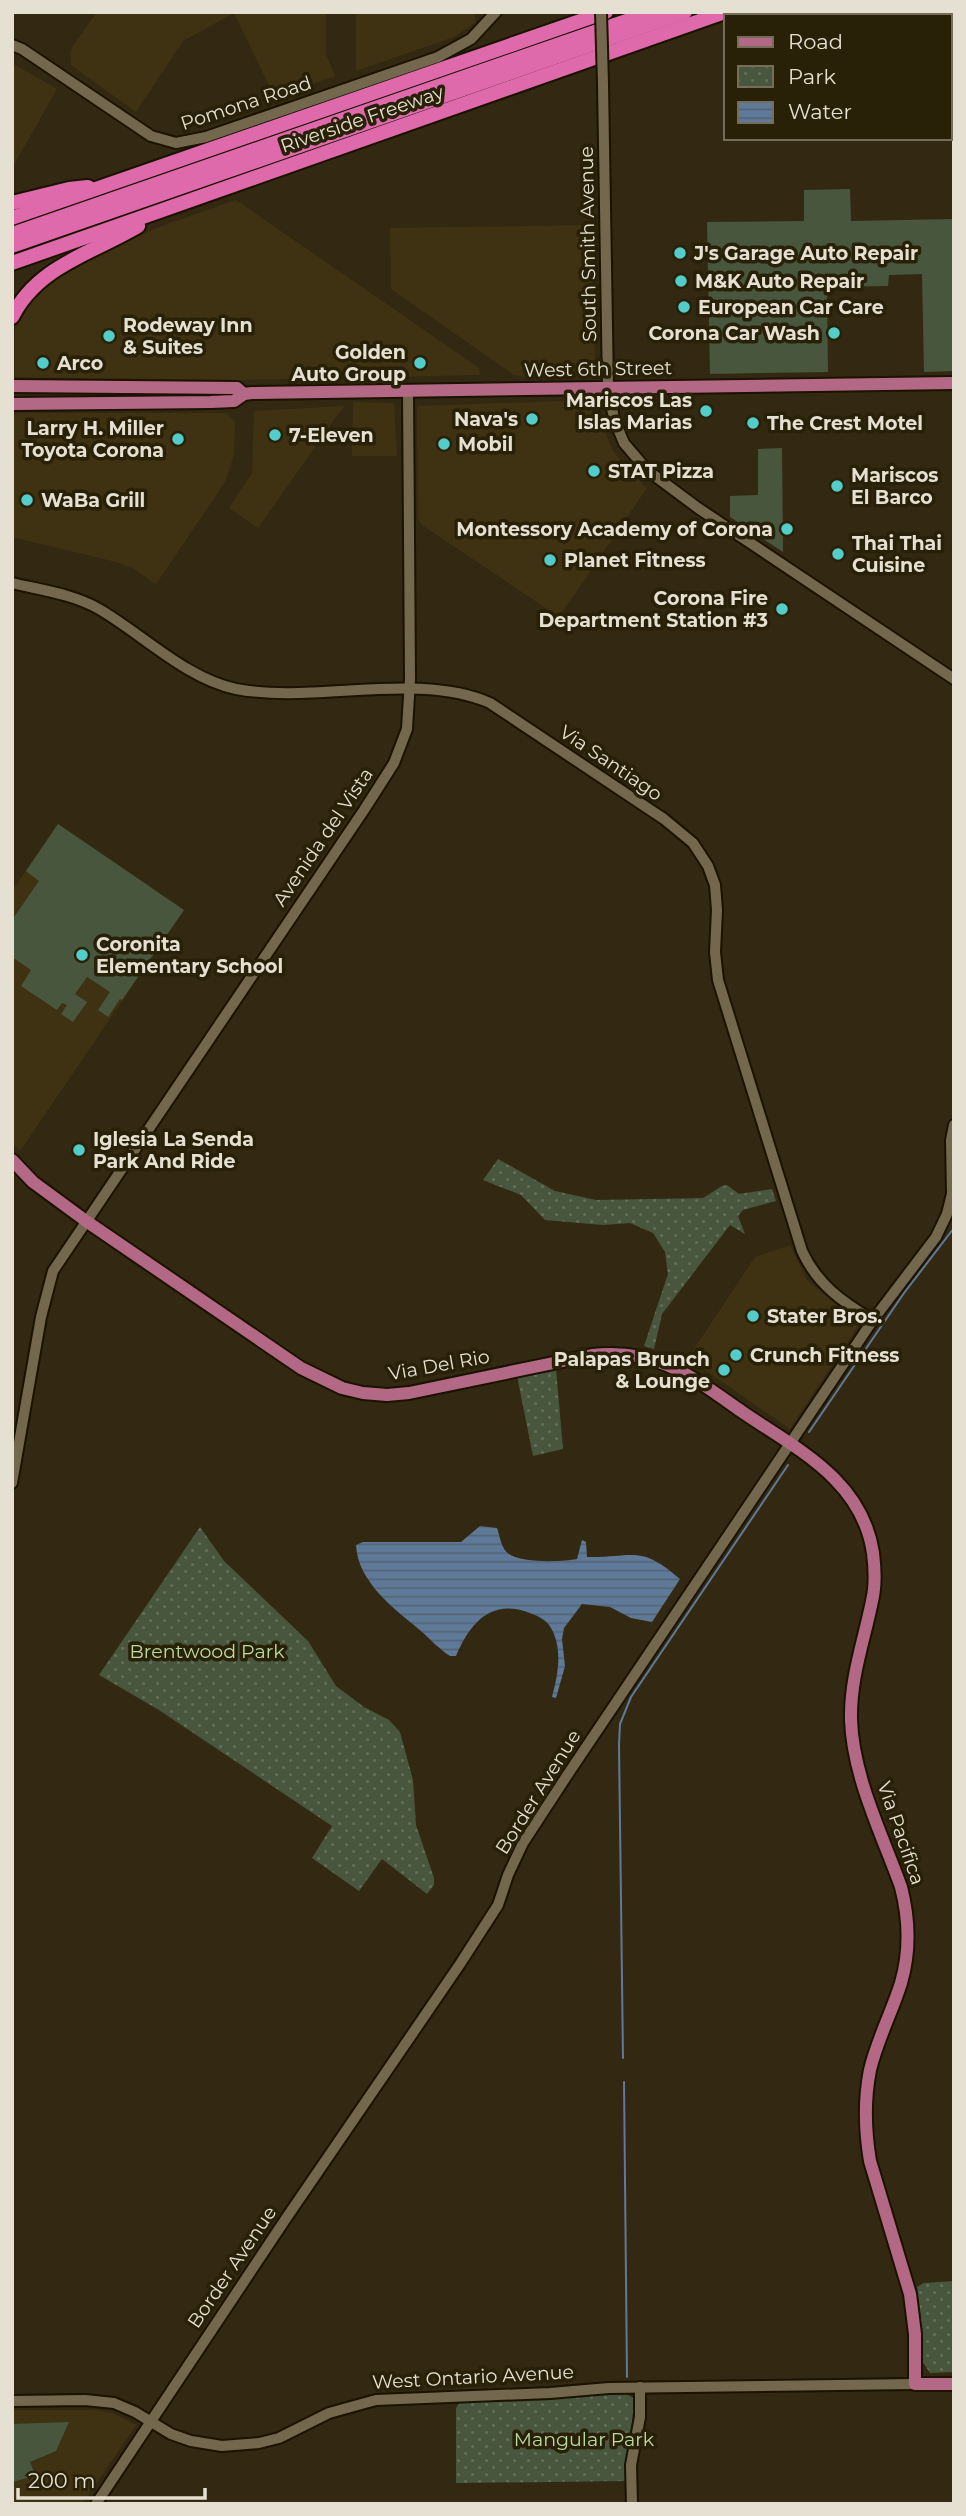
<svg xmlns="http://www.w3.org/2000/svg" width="966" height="2516" viewBox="0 0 966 2516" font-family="Montserrat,sans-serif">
<defs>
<pattern id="park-dots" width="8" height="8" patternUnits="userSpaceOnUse" patternTransform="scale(1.75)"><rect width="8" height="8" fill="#47563c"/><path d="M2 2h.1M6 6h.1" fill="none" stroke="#626e57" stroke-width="1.8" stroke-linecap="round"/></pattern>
<pattern id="water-rules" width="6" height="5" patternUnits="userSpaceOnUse" patternTransform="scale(1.75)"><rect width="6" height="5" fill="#5f7a99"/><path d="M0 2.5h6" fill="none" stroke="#556475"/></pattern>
</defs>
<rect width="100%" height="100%" fill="#332912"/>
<!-- built -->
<g fill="#3f3212">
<polygon points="97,12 326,12 326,54 335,76 275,98 234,13 183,41 136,112 71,65 70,53 72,47"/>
<polygon points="356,12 474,12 476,22 454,37 356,71"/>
<polygon points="12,63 57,89 12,168"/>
<polygon points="236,200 472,363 479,368 480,375 238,380 67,378 16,377 15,375 15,331 18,319 35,294 52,278 111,247 162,226"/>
<polygon points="592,225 595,364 593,372 589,375 526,377 514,375 391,289 390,228"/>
<polygon points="592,400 612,449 625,467 647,488 559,617 422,525 418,519 417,406"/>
<polygon points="353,402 394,403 397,456 352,456"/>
<polygon points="344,406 258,528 229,508 252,473 254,411"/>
<polygon points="16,413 226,413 235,422 234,455 225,482 156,584 134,569 116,562 12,537 12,417"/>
<polygon points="58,824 184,910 20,1151 12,1142 12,891"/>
<polygon points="790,1245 807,1280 857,1322 858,1326 790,1429 688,1358 755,1257"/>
<polygon points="12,2410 97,2410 114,2414 136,2425 82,2504 12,2504"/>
</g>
<!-- grass -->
<g fill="#47563c">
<polygon points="850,189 851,221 954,219 954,371 924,372 922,274 889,275 888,286 827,287 828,372 710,374 707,222 804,221 804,190"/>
<polygon points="782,448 783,552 730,517 730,496 758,495 758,449"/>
<polygon points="58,824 184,910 122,1000 120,999 108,1017 98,1010 110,992 87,977 75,994 87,1002 73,1022 61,1014 67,1005 62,1003 57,1010 21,986 31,970 12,957 12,920 39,881 26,871"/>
<polygon points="69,2422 56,2451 30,2462 36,2476 12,2482 12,2424"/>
</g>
<!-- park -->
<g fill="url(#park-dots)">
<polygon points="498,1159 555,1191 596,1200 703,1198 722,1186 727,1185 739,1194 772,1189 776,1201 743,1210 738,1216 745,1234 730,1225 662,1314 654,1349 644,1346 668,1274 665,1252 653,1233 630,1223 603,1225 545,1220 521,1195 483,1180"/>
<polygon points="556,1369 563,1449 533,1456 517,1376"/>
<polygon points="200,1527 224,1561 308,1641 336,1686 364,1707 389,1720 400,1732 413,1780 416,1825 434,1878 434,1885 427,1894 382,1859 359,1891 312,1858 332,1826 159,1710 99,1675"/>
<polygon points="954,2281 954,2372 930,2373 922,2361 922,2328 917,2287 924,2283"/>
<path d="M607,2394H627L633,2398C634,2426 626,2453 626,2481L456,2483V2408L460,2403L563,2398Z"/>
</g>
<!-- water -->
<path fill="url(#water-rules)" d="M480,1526L497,1528C500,1536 501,1549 509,1554C520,1563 563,1562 577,1559L582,1540L586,1542L587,1557C635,1558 639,1544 680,1579L652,1622L631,1618L610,1607L582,1604L564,1628L562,1639L565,1666L556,1698L552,1697C558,1675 563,1649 551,1628C547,1620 538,1616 530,1613C491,1598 470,1623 456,1656H450C439,1649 430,1639 421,1631C395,1609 358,1583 356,1545L363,1542H461Z"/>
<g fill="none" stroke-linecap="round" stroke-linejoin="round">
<!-- stream -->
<g stroke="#5f7a99" stroke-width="2">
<polyline points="809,1432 904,1293 954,1228"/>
<polyline points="623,2058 619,1745 620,1724 631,1697 788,1465"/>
<polyline points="624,2082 627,2377"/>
</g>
<defs>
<g id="secondary">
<polyline points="12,45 22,49 151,136 176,143 206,137 438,57 471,39 496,12"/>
<polyline points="603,84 608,387 614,419 624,443 647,470 698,508 954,679"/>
<path d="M12,583C41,590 73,594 99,609C142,634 187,679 236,689C315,704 416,671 490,703L664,819L693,843L708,866L715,885L717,910L715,952L718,980L802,1251C817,1284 842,1302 873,1320"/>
<polyline points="12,1483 41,1317 53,1271 364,810 394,763 407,729 410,679 408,391"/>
<polyline points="12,2401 85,2400 114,2403 135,2412 171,2434 191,2441 222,2446 259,2443 279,2438 329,2413 376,2400 550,2393 609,2388 915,2384"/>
<polyline points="96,2504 287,2217 460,1964 498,1905 508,1875 523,1843 568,1774 873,1320 936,1237 947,1214 952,1194 951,1140 954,1125"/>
<polyline points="632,2504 631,2465 640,2417 640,2387"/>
</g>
<g id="primary">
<polyline points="12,386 237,388 244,394"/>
<polyline points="12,404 211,402 234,401 244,394 252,393 954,383"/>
<path d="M12,1160L33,1182L86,1221L301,1368L342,1388L363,1393L387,1395L409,1393L592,1355C657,1348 691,1376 741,1411C796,1449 862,1479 873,1553C875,1569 876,1585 872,1601C864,1641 850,1678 851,1720C853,1777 882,1834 901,1887C909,1918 910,1952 901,1983C892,2012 877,2040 870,2070C864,2100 865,2131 870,2161L910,2294L915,2334V2384H954"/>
</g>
<g id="highway">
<polyline points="12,203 69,189 88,187"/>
<polyline points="12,218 606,12"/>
<polyline points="12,234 652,12"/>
<polyline points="12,246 685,12"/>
<polyline points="12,263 725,12"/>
<path d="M12,317C37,266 93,253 138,226"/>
</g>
</defs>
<!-- secondary casing -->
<use href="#secondary" stroke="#1b1200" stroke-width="14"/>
<!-- primary casing -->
<use href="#primary" stroke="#1b1200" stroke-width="16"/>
<!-- highway casing -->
<use href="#highway" stroke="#1b1200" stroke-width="18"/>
<!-- secondary -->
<use href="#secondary" stroke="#73684e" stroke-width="10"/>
<!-- primary -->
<use href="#primary" stroke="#b36986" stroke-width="12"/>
<!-- highway -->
<use href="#highway" stroke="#de6aac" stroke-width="14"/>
<defs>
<polyline id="secondary-bridge" points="601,12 603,84"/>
</defs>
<!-- secondary-bridge casing -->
<use href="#secondary-bridge" stroke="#1b1200" stroke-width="14" stroke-linecap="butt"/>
<!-- secondary-bridge -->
<use href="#secondary-bridge" stroke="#73684e" stroke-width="10"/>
</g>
<!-- markers -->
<g fill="#53cdca" stroke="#292008" stroke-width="2.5">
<circle cx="680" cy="253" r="7"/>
<circle cx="681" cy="281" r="7"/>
<circle cx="684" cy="307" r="7"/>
<circle cx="834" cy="333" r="7"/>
<circle cx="109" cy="336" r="7"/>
<circle cx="43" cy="363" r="7"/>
<circle cx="420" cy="363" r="7"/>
<circle cx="706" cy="411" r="7"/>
<circle cx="532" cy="419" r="7"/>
<circle cx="753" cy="423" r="7"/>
<circle cx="275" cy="435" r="7"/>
<circle cx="178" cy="439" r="7"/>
<circle cx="444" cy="444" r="7"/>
<circle cx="594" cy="471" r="7"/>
<circle cx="837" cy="486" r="7"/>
<circle cx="27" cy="500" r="7"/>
<circle cx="787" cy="529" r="7"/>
<circle cx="838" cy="554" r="7"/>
<circle cx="550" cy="560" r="7"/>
<circle cx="782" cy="609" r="7"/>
<circle cx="82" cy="955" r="7"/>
<circle cx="79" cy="1150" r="7"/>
<circle cx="753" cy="1316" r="7"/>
<circle cx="736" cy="1355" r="7"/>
<circle cx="724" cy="1370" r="7"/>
</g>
<g text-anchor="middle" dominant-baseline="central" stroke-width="7" stroke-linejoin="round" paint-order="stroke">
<!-- street labels -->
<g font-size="19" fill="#e6e0d2" stroke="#292008">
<text transform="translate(246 103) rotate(-18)">Pomona Road</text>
<text transform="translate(362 119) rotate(-19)">Riverside Freeway</text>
<text transform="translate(588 244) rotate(-91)">South Smith Avenue</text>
<text transform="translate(598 369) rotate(-1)">West 6th Street</text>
<text transform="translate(611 763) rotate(34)">Via Santiago</text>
<text transform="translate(323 837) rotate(-56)">Avenida del Vista</text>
<text transform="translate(439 1365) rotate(-10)">Via Del Rio</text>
<text transform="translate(538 1792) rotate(-58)">Border Avenue</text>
<text transform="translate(901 1833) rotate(71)">Via Pacifica</text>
<text transform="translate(232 2267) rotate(-56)">Border Avenue</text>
<text transform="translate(473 2377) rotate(-3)">West Ontario Avenue</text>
</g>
<!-- poi labels -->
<g font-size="19" font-weight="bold" fill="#e6e0d2" stroke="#292008" text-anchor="start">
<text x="694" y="253">J's Garage Auto Repair</text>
<text x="695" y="281">M&amp;K Auto Repair</text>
<text x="698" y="307">European Car Care</text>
<text x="123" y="325">Rodeway Inn<tspan x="123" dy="22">&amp; Suites</tspan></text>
<text x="820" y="333" text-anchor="end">Corona Car Wash</text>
<text x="406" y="352" text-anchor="end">Golden<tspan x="406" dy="22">Auto Group</tspan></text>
<text x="57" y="363">Arco</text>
<text x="692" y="400" text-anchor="end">Mariscos Las<tspan x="692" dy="22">Islas Marias</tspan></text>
<text x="518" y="419" text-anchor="end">Nava's</text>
<text x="767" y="423">The Crest Motel</text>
<text x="164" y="428" text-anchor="end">Larry H. Miller<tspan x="164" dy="22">Toyota Corona</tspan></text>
<text x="289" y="435">7-Eleven</text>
<text x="458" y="444">Mobil</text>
<text x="608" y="471">STAT Pizza</text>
<text x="851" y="475">Mariscos<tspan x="851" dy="22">El Barco</tspan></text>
<text x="41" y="500">WaBa Grill</text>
<text x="773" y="529" text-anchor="end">Montessory Academy of Corona</text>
<text x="852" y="543">Thai Thai<tspan x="852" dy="22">Cuisine</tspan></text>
<text x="564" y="560">Planet Fitness</text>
<text x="768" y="598" text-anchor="end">Corona Fire<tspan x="768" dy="22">Department Station #3</tspan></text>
<text x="96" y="944">Coronita<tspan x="96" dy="22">Elementary School</tspan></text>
<text x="93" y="1139">Iglesia La Senda<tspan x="93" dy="22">Park And Ride</tspan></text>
<text x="767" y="1316">Stater Bros.</text>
<text x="750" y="1355">Crunch Fitness</text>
<text x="710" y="1359" text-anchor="end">Palapas Brunch<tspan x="710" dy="22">&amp; Lounge</tspan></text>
</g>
<!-- park labels -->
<g font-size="19" fill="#b9dca1" stroke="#292008">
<text x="207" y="1651">Brentwood Park</text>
<text x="584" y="2439">Mangular Park</text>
</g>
</g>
<!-- border -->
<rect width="966" height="2516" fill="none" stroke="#e6e0d2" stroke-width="28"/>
<!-- legend -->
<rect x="724" y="14" width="228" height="126" fill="#292008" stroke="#756d59" stroke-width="2"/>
<rect x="738" y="37" width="35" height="10" fill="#b36986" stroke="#756d59" stroke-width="2"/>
<text x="788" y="49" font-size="21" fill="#e6e0d2">Road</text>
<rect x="738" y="66" width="35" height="21" fill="url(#park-dots)" stroke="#756d59" stroke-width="2"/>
<text x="788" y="84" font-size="21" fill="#e6e0d2">Park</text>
<rect x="738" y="102" width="35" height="21" fill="url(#water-rules)" stroke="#756d59" stroke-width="2"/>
<text x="788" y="119" font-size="21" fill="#e6e0d2">Water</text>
<!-- scale -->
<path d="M18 2488v10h187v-10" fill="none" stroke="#e6e0d2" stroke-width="3.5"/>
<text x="28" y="2488" font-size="21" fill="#e6e0d2" stroke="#292008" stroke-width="5" paint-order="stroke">200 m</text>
</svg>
